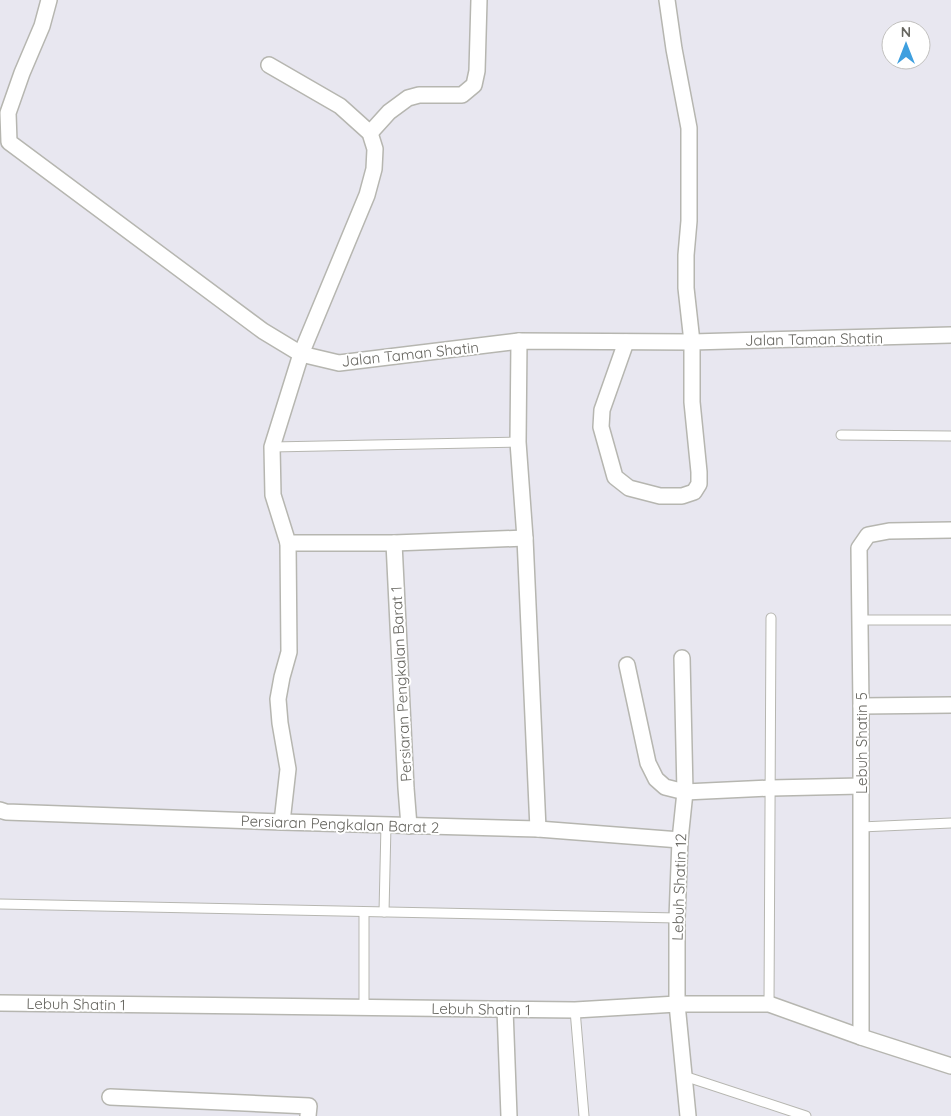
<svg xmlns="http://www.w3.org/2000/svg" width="951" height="1116" viewBox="0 0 951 1116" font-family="Quicksand,sans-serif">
<rect width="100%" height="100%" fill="#e8e7f0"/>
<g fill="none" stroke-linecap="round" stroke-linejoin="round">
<defs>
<g id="service">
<polyline points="841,435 951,436"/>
<polyline points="272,447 518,442"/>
<polyline points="861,620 951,620"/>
<polyline points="861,827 951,823"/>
<polyline points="0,904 677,918"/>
<polyline points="364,912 364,1007"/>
<polyline points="384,912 386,825"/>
<polyline points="769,1004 771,618"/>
<polyline points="575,1010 584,1116"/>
<polyline points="684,1076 806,1116"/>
</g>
<g id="minor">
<polyline points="49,0 42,26 22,73 8,113 9,142 263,331 301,354 339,363 519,341 692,342 951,335"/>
<polyline points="269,65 340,106 370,133 375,149 374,169 367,195 301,354 272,447 273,495 288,543 394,543 525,538"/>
<polyline points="370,133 389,112 408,98 419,95 462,95 474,85 477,71 479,0"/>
<polyline points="519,341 518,442 525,538 538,829"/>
<polyline points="626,342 602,410 601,427 615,477 629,488 660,496 682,496 694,492 699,484 699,472 692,402 692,342 686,288 686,255 689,221 689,128 674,49 667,0"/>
<polyline points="394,543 406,788 409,826"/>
<polyline points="682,658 685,792 680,840 677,918 677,1004 688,1116"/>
<polyline points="627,665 648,763 656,779 665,787 685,792 771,788 861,786"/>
<polyline points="861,706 951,705"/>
<polyline points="0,810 6,812 282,822 538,829 680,840"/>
<polyline points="282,822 288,769 280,723 278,699 282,677 289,652 288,543"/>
<polyline points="0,1003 575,1010 677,1004 769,1004 861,1037 951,1066"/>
<polyline points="505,1009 509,1116"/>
<polyline points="861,1037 861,706 859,548 868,535 889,531 951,530"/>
<polyline points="110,1097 309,1106 308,1116"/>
</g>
</defs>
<!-- service casing -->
<use href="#service" stroke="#b6b6b0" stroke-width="11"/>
<!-- minor casing -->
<use href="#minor" stroke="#b6b6b0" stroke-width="18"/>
<!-- service -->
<use href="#service" stroke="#fff" stroke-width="9"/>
<!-- minor -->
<use href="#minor" stroke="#fff" stroke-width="15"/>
</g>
<g text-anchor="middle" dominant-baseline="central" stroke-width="4" stroke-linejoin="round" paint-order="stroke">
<!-- street labels -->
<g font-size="15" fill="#66655f" stroke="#fff">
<text transform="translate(814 339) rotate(-1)">Jalan Taman Shatin</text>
<text transform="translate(410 354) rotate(-6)">Jalan Taman Shatin</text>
<text transform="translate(401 684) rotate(-93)">Persiaran Pengkalan Barat 1</text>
<text transform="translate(861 743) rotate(-90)">Lebuh Shatin 5</text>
<text transform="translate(340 824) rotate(2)">Persiaran Pengkalan Barat 2</text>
<text transform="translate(679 887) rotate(-88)">Lebuh Shatin 12</text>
<text transform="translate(76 1004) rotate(1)">Lebuh Shatin 1</text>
<text transform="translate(481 1009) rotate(1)">Lebuh Shatin 1</text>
</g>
</g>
<!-- north arrow -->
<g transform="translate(906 45)"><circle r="24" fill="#ffffff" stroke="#c2c1bf"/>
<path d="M0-4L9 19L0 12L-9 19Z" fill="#3e9fdf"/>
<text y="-8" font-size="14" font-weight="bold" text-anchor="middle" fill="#66655f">N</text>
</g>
</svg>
